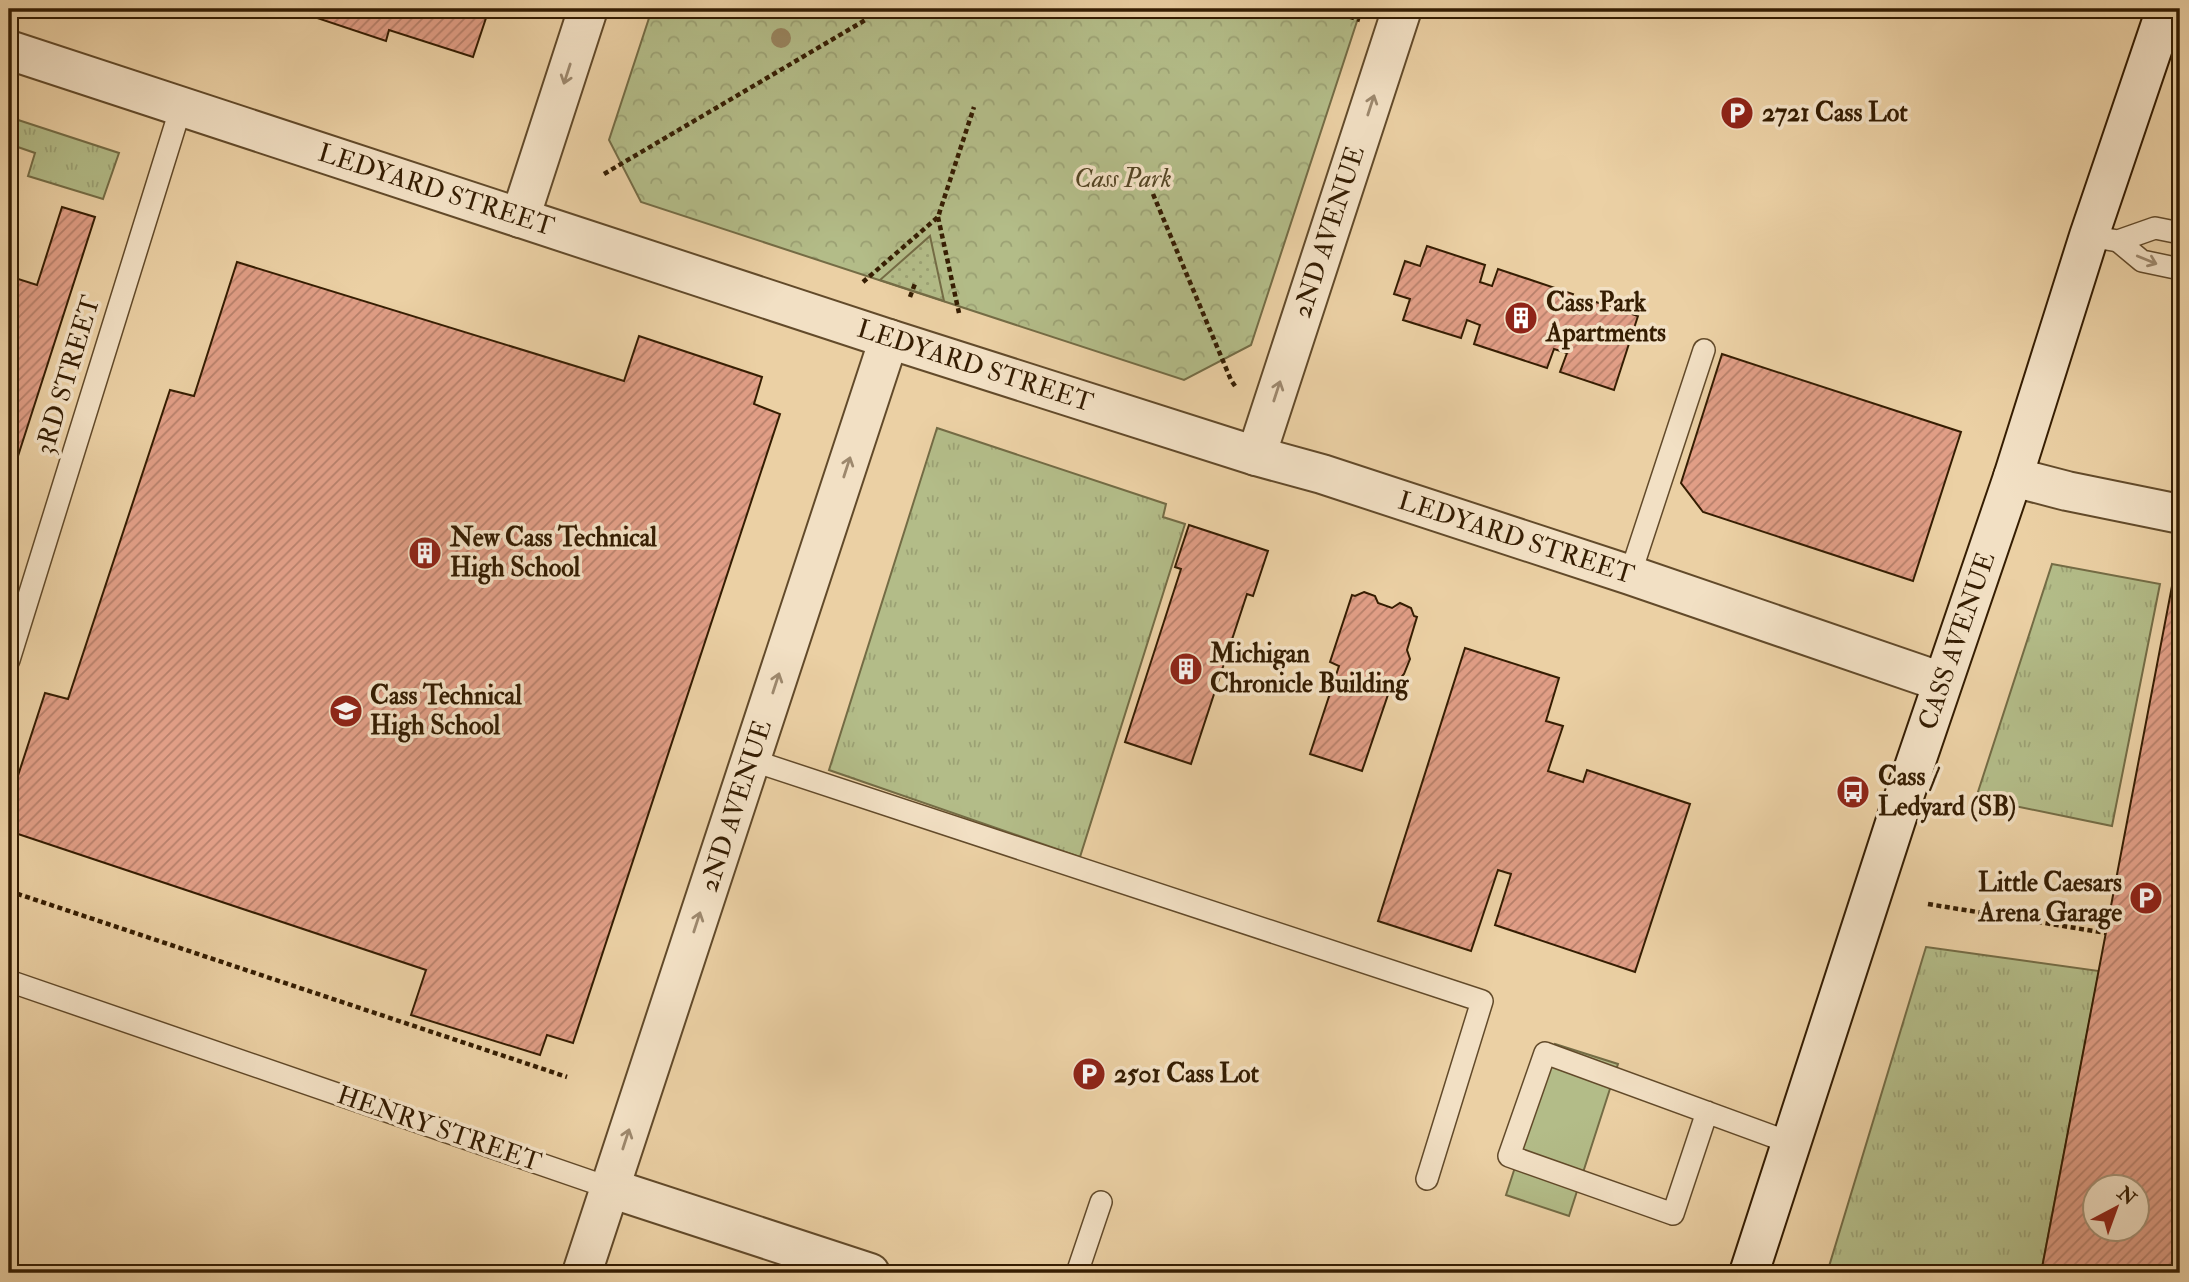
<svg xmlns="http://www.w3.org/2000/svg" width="2189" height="1282" viewBox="0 0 2189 1282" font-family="'IM FELL Double Pica',serif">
<defs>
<pattern id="grass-tufts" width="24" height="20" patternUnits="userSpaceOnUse" patternTransform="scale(1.75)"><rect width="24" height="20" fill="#b3bc88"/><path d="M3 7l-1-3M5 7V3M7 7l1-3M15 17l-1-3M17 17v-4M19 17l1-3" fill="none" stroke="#9ba174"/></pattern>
<pattern id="park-crowns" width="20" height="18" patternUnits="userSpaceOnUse" patternTransform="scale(1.75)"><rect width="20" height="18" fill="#b3bc88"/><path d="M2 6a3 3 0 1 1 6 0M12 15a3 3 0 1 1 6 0" fill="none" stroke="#9ba174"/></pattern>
<pattern id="garden-dots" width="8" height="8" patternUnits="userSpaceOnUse" patternTransform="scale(1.75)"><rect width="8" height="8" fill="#b3bc88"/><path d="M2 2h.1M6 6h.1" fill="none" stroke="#9ba174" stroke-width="1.8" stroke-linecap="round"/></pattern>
<pattern id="building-hatch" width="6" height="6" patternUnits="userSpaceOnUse" patternTransform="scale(1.75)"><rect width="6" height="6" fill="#e19e86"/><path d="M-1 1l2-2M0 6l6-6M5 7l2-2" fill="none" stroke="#b7806b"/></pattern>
</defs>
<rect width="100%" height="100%" fill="#ebd0a4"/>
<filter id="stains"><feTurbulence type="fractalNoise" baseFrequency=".00286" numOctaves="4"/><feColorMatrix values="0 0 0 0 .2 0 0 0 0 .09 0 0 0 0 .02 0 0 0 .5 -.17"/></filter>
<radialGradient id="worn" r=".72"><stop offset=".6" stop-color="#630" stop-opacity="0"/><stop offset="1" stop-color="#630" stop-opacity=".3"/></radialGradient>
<!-- grass -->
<g fill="url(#grass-tufts)" stroke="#746c45" stroke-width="2">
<polygon points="9,117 119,153 103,199 28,176 35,153 9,144"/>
<polygon points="937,428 1166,504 1163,517 1185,524 1080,857 829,770"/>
<polygon points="2052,564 2160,584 2112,826 1976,798"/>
<polygon points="1926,947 2099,971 2041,1273 1827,1273"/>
</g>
<!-- park -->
<polygon fill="url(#park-crowns)" stroke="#746c45" stroke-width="2" points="652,9 1361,9 1251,345 1184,380 641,202 609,140"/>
<!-- garden -->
<polygon fill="url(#garden-dots)" stroke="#746c45" stroke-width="2" points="930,236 944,301 880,280"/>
<!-- pitch -->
<polygon fill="#b3bc88" stroke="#746c45" stroke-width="2" points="1555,1044 1618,1064 1569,1216 1506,1195"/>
<!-- building -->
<g fill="url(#building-hatch)" stroke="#351d02" stroke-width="2" fill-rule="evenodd">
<polygon points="297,9 489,9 473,57 389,30 386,41 296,11"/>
<polygon points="62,207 95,217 9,484 9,276 37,285"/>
<polygon points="1427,246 1485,265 1480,282 1492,286 1498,269 1573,294 1567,310 1579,314 1584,298 1638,316 1614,390 1560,372 1567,353 1554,349 1547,368 1474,344 1480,325 1467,320 1461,338 1403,320 1410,299 1394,294 1405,261 1420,266"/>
<polygon points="237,262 624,381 639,336 762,377 754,404 780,414 573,1043 547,1035 540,1055 411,1015 426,970 9,831 9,803 45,693 68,699 170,390 194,396"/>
<polygon points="1722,354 1961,432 1913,581 1703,512 1681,483"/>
<polygon points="1189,525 1268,551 1253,596 1247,594 1191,764 1125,742 1181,569 1175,567"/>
<path d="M2172,586L2180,587V1273H2041ZM2094,1188H2136V1230H2094Z"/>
<polygon points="1364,592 1375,596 1378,603 1392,608 1400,603 1411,608 1414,616 1417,617 1407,650 1410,659 1404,674 1395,684 1392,683 1362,771 1310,754 1339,666 1330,662 1352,595 1355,596"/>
<polygon points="1465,648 1559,678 1546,721 1563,726 1548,771 1583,782 1587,770 1690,804 1635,972 1495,925 1511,874 1498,870 1471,951 1378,921"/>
</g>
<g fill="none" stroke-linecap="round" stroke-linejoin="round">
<defs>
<g id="lane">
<polyline points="2089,236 2118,241 2155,228 2180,233"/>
<polyline points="2118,241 2142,261 2180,269"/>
<polyline points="1630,575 1704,350"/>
<polyline points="9,660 181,107"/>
<polyline points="751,760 1482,1001 1427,1179"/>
<polyline points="9,981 610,1188"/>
<polyline points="1707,1112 1673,1214 1509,1156 1545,1053 1791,1143"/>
<polyline points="1077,1273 1101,1202"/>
</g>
<g id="street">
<polyline points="9,50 889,339 1256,456 1322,474 1630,575 1942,682"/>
<polyline points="520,218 588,9"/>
<polyline points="1256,456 1402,9"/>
<polyline points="2013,477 2067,491 2180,514"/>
<polyline points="610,1188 870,1273"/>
<polyline points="582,1273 889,339"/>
</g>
<polyline id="secondary" points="1749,1273 1896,820 2013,477 2089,236 2166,9"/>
</defs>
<!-- lane casing -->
<use href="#lane" stroke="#624a2a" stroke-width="24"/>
<!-- street casing -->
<use href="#street" stroke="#624a2a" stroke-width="42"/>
<!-- secondary casing -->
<use href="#secondary" stroke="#351d02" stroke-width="42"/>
<!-- path -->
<g stroke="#351d02" stroke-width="4.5" stroke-dasharray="5 3.5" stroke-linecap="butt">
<polyline points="1325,9 1360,20"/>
<polyline points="604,174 867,19"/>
<polyline points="1153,194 1231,380 1237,389"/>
<polyline points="938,217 959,313"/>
<polyline points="863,282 938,217 974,107"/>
<polyline points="910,297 916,281"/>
<polyline points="9,891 567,1077"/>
<polyline points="1928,904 2106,933"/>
</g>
<!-- lane -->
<use href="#lane" stroke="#f2e0c4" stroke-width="21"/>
<!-- street -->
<use href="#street" stroke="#f2e0c4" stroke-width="38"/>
<!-- secondary -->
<use href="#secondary" stroke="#f2e0c4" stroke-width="38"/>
</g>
<!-- trees -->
<circle fill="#98845e" cx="781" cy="38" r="10"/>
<!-- one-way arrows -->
<defs><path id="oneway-shaft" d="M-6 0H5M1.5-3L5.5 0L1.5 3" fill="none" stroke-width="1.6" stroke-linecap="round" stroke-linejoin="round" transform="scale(1.75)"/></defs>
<g stroke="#9d886d">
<use href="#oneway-shaft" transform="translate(567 74) rotate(108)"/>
<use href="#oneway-shaft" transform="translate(1371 105) rotate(-72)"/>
<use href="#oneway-shaft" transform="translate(2147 260) rotate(22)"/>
<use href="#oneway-shaft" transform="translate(1277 391) rotate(-72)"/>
<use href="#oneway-shaft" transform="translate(847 467) rotate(-72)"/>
<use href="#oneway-shaft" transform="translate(776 683) rotate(-72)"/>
<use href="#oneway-shaft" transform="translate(697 922) rotate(-72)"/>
<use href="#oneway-shaft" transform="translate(626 1139) rotate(-72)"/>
</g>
<!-- icons -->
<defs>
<symbol id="parking-disc" viewBox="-11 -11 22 22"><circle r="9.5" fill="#8f2418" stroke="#f2e0c4"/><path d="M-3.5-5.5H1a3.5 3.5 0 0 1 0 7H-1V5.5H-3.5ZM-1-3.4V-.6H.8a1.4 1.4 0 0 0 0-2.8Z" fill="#fff"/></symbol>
<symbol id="building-disc" viewBox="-11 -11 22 22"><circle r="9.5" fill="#8f2418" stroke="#f2e0c4"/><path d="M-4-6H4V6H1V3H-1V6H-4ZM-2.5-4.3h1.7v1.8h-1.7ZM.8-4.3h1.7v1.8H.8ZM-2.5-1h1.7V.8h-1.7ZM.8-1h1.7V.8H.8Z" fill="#fff"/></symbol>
<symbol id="school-disc" viewBox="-11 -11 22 22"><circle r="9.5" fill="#8f2418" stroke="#f2e0c4"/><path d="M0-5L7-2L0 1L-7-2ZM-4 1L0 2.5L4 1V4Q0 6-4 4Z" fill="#fff"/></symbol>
<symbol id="bus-disc" viewBox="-11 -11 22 22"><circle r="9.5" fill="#8f2418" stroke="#f2e0c4"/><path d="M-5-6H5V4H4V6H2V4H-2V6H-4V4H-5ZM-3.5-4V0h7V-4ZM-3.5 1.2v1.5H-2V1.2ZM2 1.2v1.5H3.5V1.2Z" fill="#fff"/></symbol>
</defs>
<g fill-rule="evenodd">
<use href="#parking-disc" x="1718" y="94" width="38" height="38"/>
<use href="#building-disc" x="1502" y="299" width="38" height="38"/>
<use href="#building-disc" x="406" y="534" width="38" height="38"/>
<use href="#building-disc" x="1167" y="650" width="38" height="38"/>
<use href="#school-disc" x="327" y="692" width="38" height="38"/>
<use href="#bus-disc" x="1834" y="773" width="38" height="38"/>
<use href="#parking-disc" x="2127" y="879" width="38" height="38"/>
<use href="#parking-disc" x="1070" y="1055" width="38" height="38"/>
</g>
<g text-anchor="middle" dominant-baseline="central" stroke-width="7" stroke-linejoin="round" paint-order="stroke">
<!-- poi labels -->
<g font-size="26" font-weight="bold" fill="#351d02" stroke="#f2e0c4" text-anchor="start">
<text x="1762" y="113">2721 Cass Lot</text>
<text x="1546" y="303">Cass Park<tspan x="1546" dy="30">Apartments</tspan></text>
<text x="450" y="538">New Cass Technical<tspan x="450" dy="30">High School</tspan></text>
<text x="1210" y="654">Michigan<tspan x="1210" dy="30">Chronicle Building</tspan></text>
<text x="370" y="696">Cass Technical<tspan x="370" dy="30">High School</tspan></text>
<text x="1878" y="777">Cass /<tspan x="1878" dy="30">Ledyard (SB)</tspan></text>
<text x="2122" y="883" text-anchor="end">Little Caesars<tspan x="2122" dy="30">Arena Garage</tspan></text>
<text x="1114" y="1074">2501 Cass Lot</text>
</g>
<!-- park labels -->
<g font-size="26" font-style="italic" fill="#544524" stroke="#f2e0c4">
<text x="1123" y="179">Cass Park</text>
</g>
<!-- street labels -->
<g font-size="26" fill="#351d02" stroke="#f2e0c4">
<text transform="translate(436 190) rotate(18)">LEDYARD STREET</text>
<text transform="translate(1329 232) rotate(-72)">2ND AVENUE</text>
<text transform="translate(975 366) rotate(18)">LEDYARD STREET</text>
<text transform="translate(68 375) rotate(-73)">3RD STREET</text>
<text transform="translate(1516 538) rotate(18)">LEDYARD STREET</text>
<text transform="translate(1957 641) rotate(-71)">CASS AVENUE</text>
<text transform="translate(736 806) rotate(-72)">2ND AVENUE</text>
<text transform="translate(439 1129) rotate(19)">HENRY STREET</text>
</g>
</g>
<!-- margin -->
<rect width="2189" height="1282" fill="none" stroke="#ebd0a4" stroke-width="35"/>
<rect x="10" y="10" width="2168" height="1261" fill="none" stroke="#351d02" stroke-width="3.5"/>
<rect x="18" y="18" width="2154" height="1247" fill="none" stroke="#351d02" stroke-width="2"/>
<!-- north arrow -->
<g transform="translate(2116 1208) rotate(41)"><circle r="33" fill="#f2e0c4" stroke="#a69276" stroke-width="2"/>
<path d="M0-5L12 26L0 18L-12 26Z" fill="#8f2418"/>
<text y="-10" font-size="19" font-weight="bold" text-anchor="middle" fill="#351d02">N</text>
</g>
<rect width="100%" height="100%" filter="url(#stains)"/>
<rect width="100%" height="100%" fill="url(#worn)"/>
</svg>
